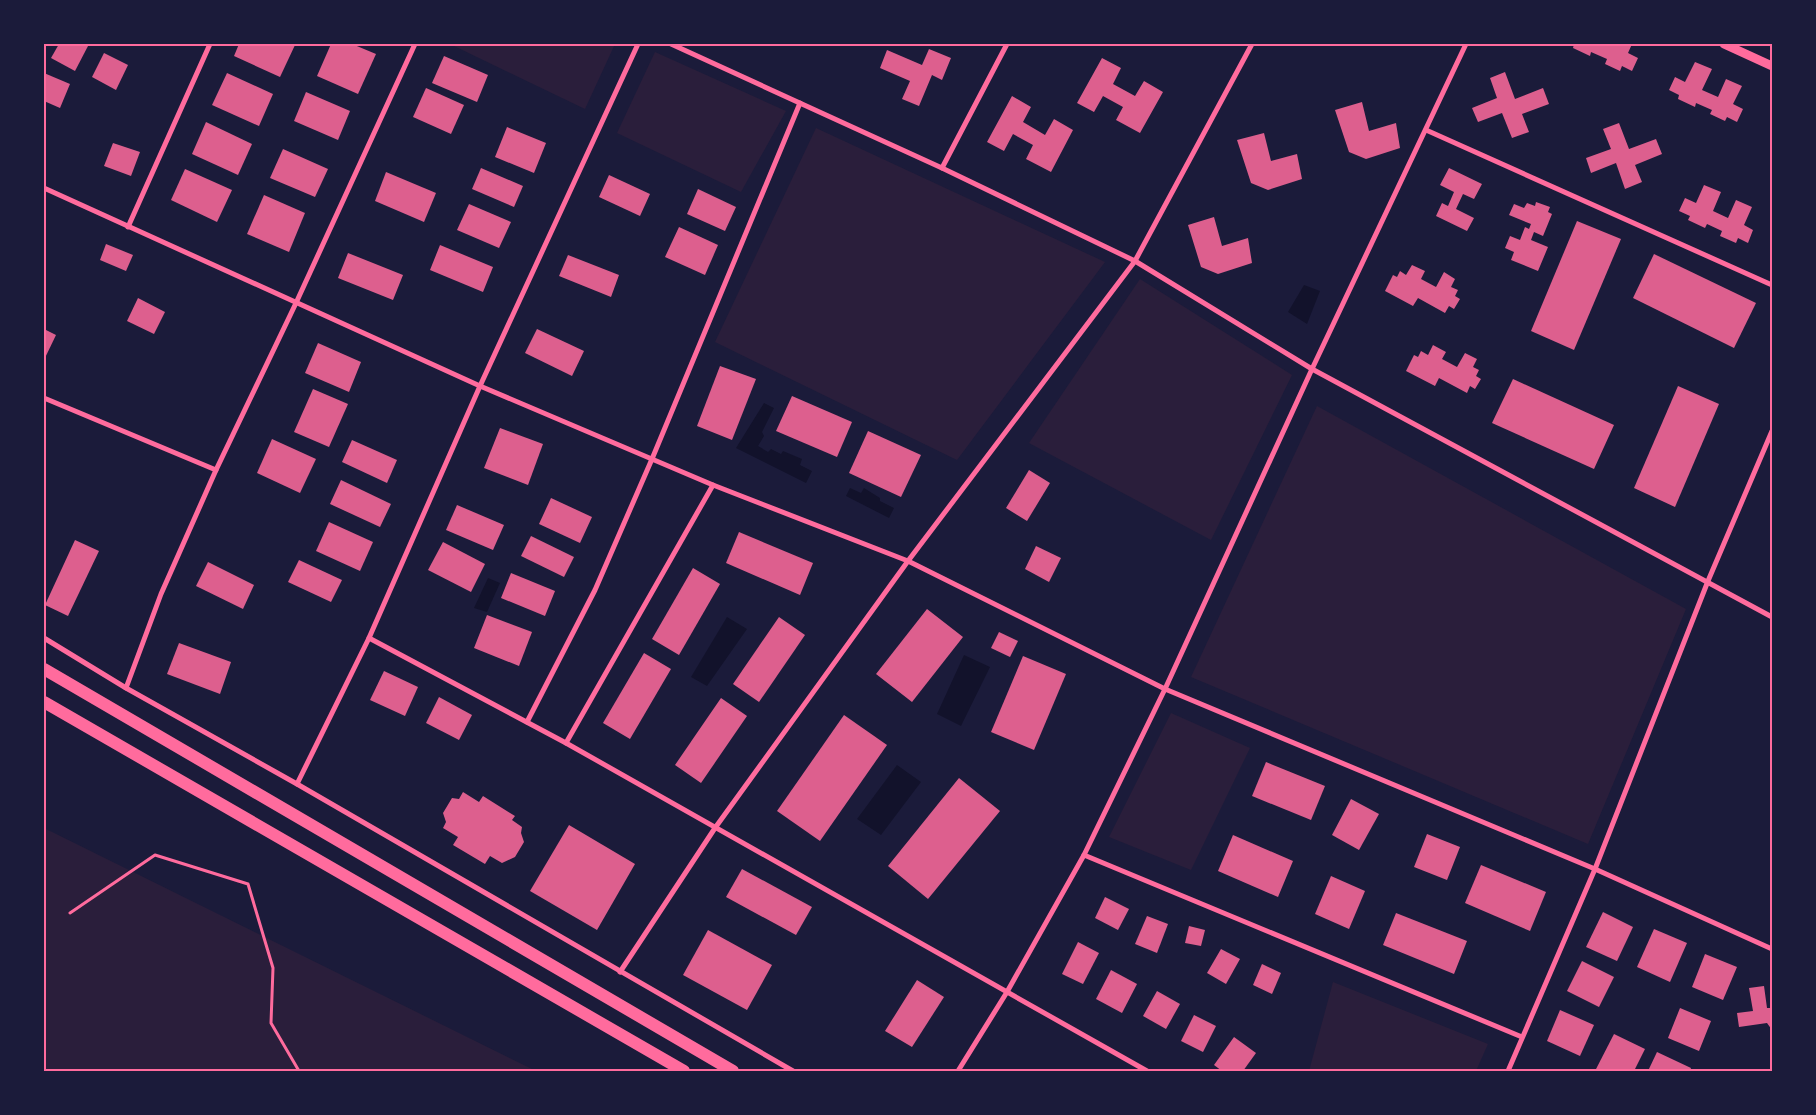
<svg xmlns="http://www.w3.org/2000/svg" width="1816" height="1115" viewBox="0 0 1816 1115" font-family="Barlow,sans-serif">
<rect width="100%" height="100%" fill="#1b1b3a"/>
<!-- green -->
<g fill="#2a1e3b">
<polygon points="450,44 615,44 585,109"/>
<polygon points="655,52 786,111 741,192 617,133"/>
<polygon points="816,128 1105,262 957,460 715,342"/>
<polygon points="1140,279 1292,375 1211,540 1029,443"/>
<polygon points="1317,406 1686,609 1588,844 1191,677"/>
<polygon points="1171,713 1250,748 1191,870 1109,837"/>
<polygon points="44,828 536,1071 44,1071"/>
<polygon points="1333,982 1488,1044 1476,1071 1309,1071"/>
</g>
<!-- water -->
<g fill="#12122b">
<polygon points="1304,285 1320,291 1307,324 1288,312"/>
<polygon points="764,403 774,408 762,432 764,436 758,446 768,452 771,449 781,454 783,451 802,459 800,465 812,471 806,483 736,448"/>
<polygon points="850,488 861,493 864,488 880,498 880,501 894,508 889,518 846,496"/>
<polygon points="488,578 500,583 487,612 474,608"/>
<polygon points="727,617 747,629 707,686 691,677"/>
<polygon points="964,655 990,667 961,726 937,714"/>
<polygon points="897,765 921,782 881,835 857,819"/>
</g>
<!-- building -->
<g fill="#dd5f8e">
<polygon points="59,44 83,44 88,46 75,71 51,58"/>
<polygon points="239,44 291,44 295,45 280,77 234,56"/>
<polygon points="331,44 352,44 376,54 358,94 317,76"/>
<polygon points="1574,44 1608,44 1613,46 1614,44 1632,44 1628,53 1638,58 1632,71 1622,66 1620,71 1605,64 1607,59 1591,52 1590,56 1573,48"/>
<polygon points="929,49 951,58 942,80 932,75 919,106 902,99 910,81 880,68 887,50 922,65"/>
<polygon points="104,53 128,65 116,90 92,77"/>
<polygon points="444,56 488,75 477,102 432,83"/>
<polygon points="1102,58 1121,68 1113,84 1135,96 1144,81 1163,92 1140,133 1116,120 1123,107 1103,96 1094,112 1077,103"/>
<polygon points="1695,62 1712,69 1702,90 1718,97 1726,79 1742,86 1733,104 1743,109 1737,122 1727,117 1725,121 1710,114 1712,110 1696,103 1695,107 1678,99 1679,95 1669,90 1675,77 1685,82"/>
<polygon points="1505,72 1515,99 1543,88 1549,104 1522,114 1529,132 1512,138 1502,113 1478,122 1472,108 1497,98 1490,78"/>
<polygon points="44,73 70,84 60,108 44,101"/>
<polygon points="227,73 273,94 259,126 212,105"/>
<polygon points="426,88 464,105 451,134 413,117"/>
<polygon points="306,92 350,111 338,140 294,121"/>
<polygon points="1012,96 1031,107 1023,122 1045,135 1054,119 1073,130 1051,172 1026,159 1033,145 1013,134 1004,151 987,142"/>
<polygon points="1362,102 1369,131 1396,123 1400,148 1366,159 1349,152 1335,110"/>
<polygon points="206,122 252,144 238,175 192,154"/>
<polygon points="1619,123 1629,149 1656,139 1662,154 1635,165 1642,182 1625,189 1616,163 1591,173 1586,158 1611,149 1603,129"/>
<polygon points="507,127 546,143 534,173 495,157"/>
<polygon points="1264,133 1271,161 1297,154 1302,179 1268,190 1251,183 1237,140"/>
<polygon points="113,143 140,152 131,176 104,166"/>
<polygon points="283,149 328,169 315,197 270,178"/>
<polygon points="481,168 523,186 514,207 472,189"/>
<polygon points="1449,168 1482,184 1474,199 1463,194 1456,209 1474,218 1467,231 1436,216 1442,203 1448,206 1454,192 1440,185"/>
<polygon points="185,169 232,190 217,222 171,200"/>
<polygon points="386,172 436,193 424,222 375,201"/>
<polygon points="609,175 650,194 640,216 599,197"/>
<polygon points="1704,185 1721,192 1713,211 1728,218 1736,200 1752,207 1744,225 1753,230 1748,243 1738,238 1736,243 1720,236 1722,231 1707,224 1705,228 1688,220 1690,216 1679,211 1685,198 1696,203"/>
<polygon points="698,189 736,207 725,231 687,214"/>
<polygon points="264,195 305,213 289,252 247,234"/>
<polygon points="1536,202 1550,207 1548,212 1552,214 1543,236 1534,232 1531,240 1548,247 1538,271 1511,260 1514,252 1505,248 1510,236 1520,240 1525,227 1529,229 1531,224 1509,215 1514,204 1524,208 1527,203 1535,206"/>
<polygon points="469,204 511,222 499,248 457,230"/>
<polygon points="1214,217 1222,246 1248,238 1252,263 1218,274 1201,267 1188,225"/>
<polygon points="1577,221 1621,239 1574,350 1531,331"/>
<polygon points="679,227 718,245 705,275 665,257"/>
<polygon points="106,244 133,255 126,271 100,260"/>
<polygon points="440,245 493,267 483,292 430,270"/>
<polygon points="348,253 403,275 393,300 338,278"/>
<polygon points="1654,254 1756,303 1734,348 1633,298"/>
<polygon points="568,255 619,275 611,297 559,276"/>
<polygon points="1412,265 1425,271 1421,279 1436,287 1444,272 1455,279 1451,287 1458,290 1455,296 1460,299 1454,309 1449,306 1445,313 1418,298 1413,306 1385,291 1393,275 1397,277 1400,271 1406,275"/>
<polygon points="138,298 165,312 154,334 127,321"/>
<polygon points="44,329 56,335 44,360"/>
<polygon points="537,329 584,351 572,376 525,353"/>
<polygon points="318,343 361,362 349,392 305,373"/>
<polygon points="1433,345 1446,352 1442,359 1457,367 1465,353 1477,359 1473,367 1479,370 1476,376 1481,379 1475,389 1470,386 1467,393 1439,378 1435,386 1406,371 1414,355 1418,357 1421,351 1428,355"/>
<polygon points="720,366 756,379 732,440 697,426"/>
<polygon points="1513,379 1614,425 1594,469 1492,423"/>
<polygon points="1678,386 1719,404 1675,507 1634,488"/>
<polygon points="313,389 348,404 329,447 294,432"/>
<polygon points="792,396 852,422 837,457 776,431"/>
<polygon points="500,428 543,444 528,485 484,468"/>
<polygon points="868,431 921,455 901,497 849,473"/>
<polygon points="272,439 316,459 300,493 257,473"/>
<polygon points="352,440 397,460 387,483 342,462"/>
<polygon points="1029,470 1050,483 1027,521 1006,508"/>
<polygon points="341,480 391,504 380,527 330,504"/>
<polygon points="551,498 592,517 580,543 539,524"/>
<polygon points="457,505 504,525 493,550 446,530"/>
<polygon points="329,522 373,542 360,571 316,551"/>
<polygon points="739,532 813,563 800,595 726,563"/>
<polygon points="531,536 574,557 564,577 521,556"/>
<polygon points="75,540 99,551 68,616 45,605"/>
<polygon points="443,542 485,564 471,592 428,570"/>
<polygon points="1036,546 1061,558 1049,582 1025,569"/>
<polygon points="299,560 342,580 331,602 288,582"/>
<polygon points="208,562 254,585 243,609 196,586"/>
<polygon points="693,568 720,584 679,655 652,639"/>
<polygon points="511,573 555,591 545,616 501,598"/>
<polygon points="927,609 963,637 912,702 876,674"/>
<polygon points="487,615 532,632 519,666 474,648"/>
<polygon points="779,617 805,635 759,702 733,684"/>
<polygon points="999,632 1018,641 1010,657 991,648"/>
<polygon points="179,643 231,662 220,694 167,674"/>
<polygon points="644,653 671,669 630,739 603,723"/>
<polygon points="1023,656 1066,674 1034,750 991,732"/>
<polygon points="384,671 418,687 405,716 370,700"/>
<polygon points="439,697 472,715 459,740 426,723"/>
<polygon points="721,698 747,716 701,783 675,765"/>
<polygon points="844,715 887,745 820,841 777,811"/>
<polygon points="1266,762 1325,786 1311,820 1252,796"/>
<polygon points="959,778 1000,811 928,899 888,866"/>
<polygon points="463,792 479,802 483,796 515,816 512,820 522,827 521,833 524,842 515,857 502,863 490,856 485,864 453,845 458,837 443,828 446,822 443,813 452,798 459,799"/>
<polygon points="1351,799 1379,814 1359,850 1332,835"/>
<polygon points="569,825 635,864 597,930 530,891"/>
<polygon points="1427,834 1460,847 1447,880 1414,867"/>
<polygon points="1233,835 1293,861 1278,897 1218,871"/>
<polygon points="1481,865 1546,892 1530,931 1465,903"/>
<polygon points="742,869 812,907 796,935 726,897"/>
<polygon points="1331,876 1365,891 1349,929 1315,914"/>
<polygon points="1105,897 1129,909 1118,930 1095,918"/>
<polygon points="1603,912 1633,927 1617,961 1586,947"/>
<polygon points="1396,913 1467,941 1454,974 1383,945"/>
<polygon points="1147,916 1168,924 1157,953 1135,944"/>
<polygon points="1189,926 1205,930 1201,946 1185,943"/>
<polygon points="1654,929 1687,943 1670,982 1637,967"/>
<polygon points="708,930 772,965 747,1010 683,975"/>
<polygon points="1078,942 1099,953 1083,984 1062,974"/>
<polygon points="1221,949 1240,959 1226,984 1207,973"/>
<polygon points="1705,954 1737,967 1723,1000 1692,987"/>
<polygon points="1582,961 1614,977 1599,1007 1567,991"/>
<polygon points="1262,964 1281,973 1272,994 1253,985"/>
<polygon points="1111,970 1137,984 1122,1013 1096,999"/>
<polygon points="917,980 944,997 912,1047 885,1031"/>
<polygon points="1764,986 1767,1008 1772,1008 1772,1030 1767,1023 1739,1027 1737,1013 1753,1011 1749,988"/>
<polygon points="1157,991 1180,1004 1166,1029 1143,1016"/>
<polygon points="1680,1008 1711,1021 1699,1051 1668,1038"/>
<polygon points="1560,1010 1594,1025 1580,1056 1547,1041"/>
<polygon points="1194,1015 1216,1026 1203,1052 1181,1041"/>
<polygon points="1614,1034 1645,1049 1634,1071 1595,1071"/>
<polygon points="1234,1037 1256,1053 1243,1071 1222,1071 1214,1065"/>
<polygon points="1657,1052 1691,1068 1690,1071 1648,1071"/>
</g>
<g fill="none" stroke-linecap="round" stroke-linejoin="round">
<!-- path -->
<polyline stroke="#ff6b9d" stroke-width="3" points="70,913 155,855 248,884 273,968 271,1023 299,1071"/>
<!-- minor -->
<g stroke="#ff6b9d" stroke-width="5">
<polyline points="671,44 942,168 1135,261 1312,369 1772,617"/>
<polyline points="1426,130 1772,285"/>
<polyline points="942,168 1007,44"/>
<polyline points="44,188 480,386 713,485 908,561 1165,689 1595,869 1772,949"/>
<polyline points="128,227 210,44"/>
<polyline points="44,398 216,470"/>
<polyline points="44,638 126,688 297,784 793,1071"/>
<polyline points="369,638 566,743 1147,1071"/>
<polyline points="126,688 161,594 216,470 296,303 415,44"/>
<polyline points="527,722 595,590 652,459 800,103"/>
<polyline points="566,743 713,485"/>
<polyline points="297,784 369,638 480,386 638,44"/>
<polyline points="1084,855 1522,1037"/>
<polyline points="620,972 715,828 908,561 1135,261 1252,44"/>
<polyline points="958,1071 1007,992 1084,855 1165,689 1312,369 1466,44"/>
<polyline points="1508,1071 1595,869 1708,581 1772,431"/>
</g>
<!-- tertiary -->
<polyline stroke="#ff6b9d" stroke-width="9" points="1724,44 1772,66"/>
<!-- primary -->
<g stroke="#ff6b9d" stroke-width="12">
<polyline points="44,669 733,1071"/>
<polyline points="44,702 684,1071"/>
</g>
</g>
<!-- border -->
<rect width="1816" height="1115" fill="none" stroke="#1b1b3a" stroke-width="90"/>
<rect x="45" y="45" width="1726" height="1025" fill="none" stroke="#ff6b9d" stroke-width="2"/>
</svg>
